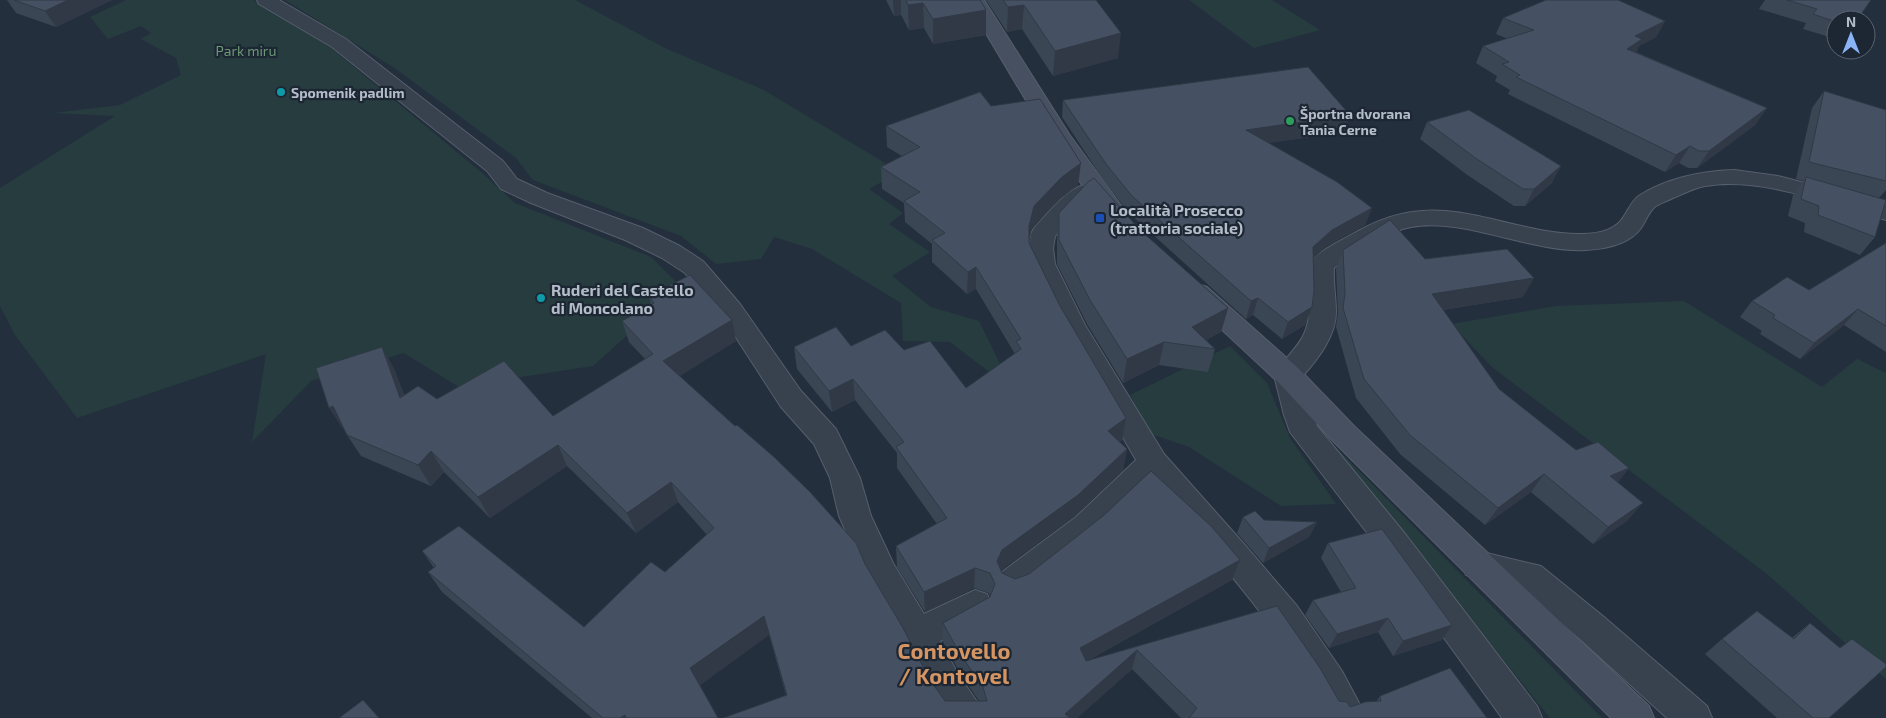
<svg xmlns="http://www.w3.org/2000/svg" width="1886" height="718" viewBox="0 0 1886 718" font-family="'Exo 2',sans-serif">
<rect width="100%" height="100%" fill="#242f3e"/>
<!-- green -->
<g fill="#263c3f">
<polygon points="126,0 254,0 330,47 481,172 515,203 651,257 678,284 632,331 593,366 508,379 470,394 404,353 311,381 252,442 266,354 77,418 15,335 0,306 0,188 115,116 53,113 120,105 181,75 176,58 141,39 151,33 141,26 108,39 90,17"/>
<polygon points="285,0 575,0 667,49 764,90 900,172 869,189 903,213 889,224 930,252 892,276 931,307 979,321 1013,390 950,342 903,341 901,303 812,249 774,237 761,259 716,264 681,236 533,180 516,158 396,69"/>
<polygon points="1189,0 1272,0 1320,30 1254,48"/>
<polygon points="1684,301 1822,387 1857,359 1886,373 1886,679 1767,574 1493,368 1451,324 1556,306"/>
<polygon points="1230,346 1267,383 1290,438 1336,504 1281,506 1189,447 1151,434 1130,395"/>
<polygon points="1320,431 1602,718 1550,718"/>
</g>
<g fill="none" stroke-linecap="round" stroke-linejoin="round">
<defs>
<g id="street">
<polygon points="257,0 279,0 346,39 503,161 517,179 547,193 643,228 680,246 703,261 740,304 801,391 836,429 860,478 871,516 893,563 924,614 975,590 987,594 992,605 987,616 940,641 958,674 980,706 985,718 946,718 932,698 906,646 869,583 839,516 830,478 814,444 781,407 722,316 685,273 662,258 625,240 531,203 501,189 487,171 332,47 259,4"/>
<path d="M1734,170L1778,176L1886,204V220C1831,205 1762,176 1705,186C1694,188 1683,194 1673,198C1667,201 1661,203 1656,206C1649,211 1646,221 1641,228C1630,244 1605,249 1586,250C1531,253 1464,217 1411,227C1384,232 1356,252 1334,268C1333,283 1336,297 1336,312C1336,336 1318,359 1302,377L1317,426L1406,535L1537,706L1542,718H1502L1384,555L1290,432L1284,415L1274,375C1282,360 1297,350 1304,334C1314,312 1307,288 1309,265C1317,252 1335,244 1349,236C1368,225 1389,215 1412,212C1469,203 1524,235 1581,234C1596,234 1616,231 1624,216C1629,209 1632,200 1640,195C1668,178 1702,171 1734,170Z"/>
<path d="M1087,184L1095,186L1099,191L1055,236L1053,248L1055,264L1085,325L1164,454L1244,544L1297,606L1342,671L1367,718H1329C1283,631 1216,557 1152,483L1098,535L1026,592L1014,597L1002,592L997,582L1002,572L1076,517L1136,460L1059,327L1029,264V248L1031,234L1034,228C1049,213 1065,189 1087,184Z"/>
<polygon points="1478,551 1541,566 1604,617 1707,706 1712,718 1667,718 1580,639 1520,588 1466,575 1462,565 1466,555"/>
</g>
<g id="secondary">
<polygon points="966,0 984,0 1069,134 1125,211 1121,216 1113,219 1105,216 1086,191 1030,107"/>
<polygon points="1198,284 1207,287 1298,368 1354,426 1649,706 1654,718 1611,718 1334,442 1278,382 1189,299 1185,293 1189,287"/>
</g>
</defs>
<!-- street casing -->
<use href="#street" stroke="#565f6c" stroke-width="2"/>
<!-- secondary casing -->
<use href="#secondary" stroke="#565f6c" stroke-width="2"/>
<!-- street -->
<use href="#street" fill="#38414e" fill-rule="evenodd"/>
<!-- secondary -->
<use href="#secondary" fill="#465061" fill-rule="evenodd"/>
</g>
<!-- wall -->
<g fill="#3b4654">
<polygon points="7,0 112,0 56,27 16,13"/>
<polygon points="886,0 980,0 986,10 986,35 933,44 924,28 909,30 901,15 894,16"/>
<polygon points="986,0 1096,0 1118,58 1053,76 1022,29 1007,32"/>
<polygon points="1765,0 1871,0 1836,20 1836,39 1803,29 1806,23 1759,9"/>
<polygon points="1503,18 1665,21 1656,37 1639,46 1636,52 1767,108 1755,125 1697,168 1688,168 1679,163 1665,172 1508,94 1510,90 1495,81 1497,76 1476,63 1483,46 1508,39 1496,34"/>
<polygon points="1824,91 1886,110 1886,190 1879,198 1875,237 1860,255 1804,232 1805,223 1788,216 1793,195 1804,181 1796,179 1812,108"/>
<polygon points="1063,100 1350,115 1344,132 1268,143 1372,208 1365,225 1326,247 1314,258 1312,307 1305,325 1282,339 1253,315 1246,319 1129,213 1104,181 1062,117"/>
<polygon points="991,106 1078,185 1060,199 1032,227 1029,243 1060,306 1126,418 1122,440 1119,442 1127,449 1123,470 1075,516 1001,570 1002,573 1015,579 1240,560 1232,580 1087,661 1277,606 1339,701 1350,707 1376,702 1380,696 1487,718 1181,718 1132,669 1077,718 786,695 769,635 700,685 718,718 592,718 442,592 428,572 434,568 422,551 584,627 665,572 707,535 678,502 636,533 567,466 490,518 444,472 431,486 361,456 347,435 344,429 343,429 382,347 394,369 404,395 437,399 553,416 645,359 629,342 622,321 651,305 649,296 736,341 679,376 865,564 930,680 945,701 979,701 960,673 943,642 943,623 990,597 989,593 974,588 925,612 897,567 896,546 937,524 897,468 897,453 855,400 832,412 797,369 794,347 851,346 904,350 966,388 1015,354 976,289 967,294 932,262 932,244 905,222 904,203 882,189 881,167 902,156 887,147 886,126"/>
<polygon points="1427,122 1552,183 1525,206 1514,206 1466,174 1420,139"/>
<polygon points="1059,213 1140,230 1228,308 1221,332 1206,340 1215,349 1208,372 1159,365 1123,383 1087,324 1057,264 1057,237"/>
<polygon points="1886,243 1886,352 1844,325 1800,359 1760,334 1762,331 1740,317 1752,301 1809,290"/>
<polygon points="1343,250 1425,259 1523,297 1443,310 1499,389 1576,450 1629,468 1618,482 1627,521 1593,544 1531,492 1485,525 1400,454 1356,398 1336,327 1338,312 1336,269"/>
<polygon points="1243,517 1264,520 1317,522 1309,537 1263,563 1237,533"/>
<polygon points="1328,543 1442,640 1393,656 1378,632 1329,648 1305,615 1313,600 1341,592 1321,558"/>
<polygon points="1810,623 1829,718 1777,718 1705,654 1722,639 1793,637"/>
</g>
<!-- shaded-wall -->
<g fill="#303945">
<polygon points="68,0 112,0 56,27 45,11"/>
<polygon points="893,0 901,0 901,15 894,16"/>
<polygon points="923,3 924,28 909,30 908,5"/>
<polygon points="1024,5 1022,29 1007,32 1008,7"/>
<polygon points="986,10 986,35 933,44 933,19"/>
<polygon points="1665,21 1656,37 1639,46 1634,56 1618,65 1635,36"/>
<polygon points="1121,33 1118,58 1053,76 1055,51"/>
<polygon points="1767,108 1755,125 1697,168 1709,151"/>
<polygon points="1350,115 1344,132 1241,147 1246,130"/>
<polygon points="1690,146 1679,163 1665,172 1676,155"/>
<polygon points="1081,163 1078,185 1060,199 1032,227 1027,248 1029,226 1034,206 1062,177"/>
<polygon points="1561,166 1552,183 1525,206 1534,189"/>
<polygon points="1372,208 1365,225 1326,247 1307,264 1313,247 1332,230"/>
<polygon points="976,267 976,289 967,294 968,272"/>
<polygon points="1534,278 1523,297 1423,313 1432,294"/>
<polygon points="1258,298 1253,315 1246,319 1251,301"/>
<polygon points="1312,307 1305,325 1282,339 1288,322"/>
<polygon points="1228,308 1221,332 1195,346 1192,327"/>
<polygon points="1858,309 1844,325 1800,359 1814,343"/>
<polygon points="732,320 736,341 669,383 663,361"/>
<polygon points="1164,342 1159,365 1123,383 1127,359"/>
<polygon points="382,347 394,369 412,419 400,398"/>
<polygon points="853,379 855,400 832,412 829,391"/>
<polygon points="333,406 348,427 343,429 329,408"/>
<polygon points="1126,418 1122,440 1104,452 1108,431"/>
<polygon points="558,445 567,466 490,518 478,497"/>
<polygon points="1127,449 1123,470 1075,516 1001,570 997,561 1002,550"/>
<polygon points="431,451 444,472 431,486 418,465"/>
<polygon points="1629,468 1614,487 1610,476"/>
<polygon points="1544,474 1531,492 1485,525 1498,508"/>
<polygon points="671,482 678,502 636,533 627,513"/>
<polygon points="1643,503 1627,521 1593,544 1608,527"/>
<polygon points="1317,522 1309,537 1263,563 1269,548"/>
<polygon points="1240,560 1232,580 1076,667 1080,648"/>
<polygon points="975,568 974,588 925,612 924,592"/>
<polygon points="764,616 769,635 697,687 690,668"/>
<polygon points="1388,618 1378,632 1329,648 1337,634"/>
<polygon points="1452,625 1442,640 1393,656 1403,641"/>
<polygon points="1137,650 1132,669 1077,718 1065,718 1065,714"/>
<polygon points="625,715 627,718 620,718"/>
</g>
<!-- building -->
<g fill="#455162" stroke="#303945">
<polygon points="14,0 68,0 45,11"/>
<polygon points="906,0 980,0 986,10 933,19 923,3 908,5"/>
<polygon points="1003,0 1096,0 1121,33 1055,51 1024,5 1008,7"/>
<polygon points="1546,0 1618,0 1665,21 1635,36 1642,39 1627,49 1767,108 1709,151 1699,151 1690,146 1676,155 1516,77 1520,75 1502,64 1509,62 1483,46 1534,30 1503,18"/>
<polygon points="1787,0 1871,0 1857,20 1836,20 1836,22 1813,14 1817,9"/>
<polygon points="1308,67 1350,115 1246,130 1337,182 1372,208 1332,230 1313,247 1314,291 1312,307 1288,322 1258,298 1251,301 1132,196 1106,164 1063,100"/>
<polygon points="1824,91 1886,110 1886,181 1809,162"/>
<polygon points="980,92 991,106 1040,99 1081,163 1062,177 1034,206 1029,226 1029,243 1060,306 1126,418 1108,431 1127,449 1078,495 1002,550 997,561 1002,573 1015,579 1029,574 1103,516 1151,471 1212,527 1240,560 1080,648 1086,661 1277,606 1320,668 1339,701 1347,702 1350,707 1365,702 1381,701 1380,696 1450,668 1487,718 1189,718 1197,708 1137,650 1065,714 1070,718 723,718 787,695 764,616 690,668 718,718 626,718 625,715 620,718 603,718 428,572 436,566 422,551 459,526 584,627 651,562 665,572 714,528 671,482 627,513 558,445 478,497 431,451 418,465 347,435 333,406 329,408 316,368 382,347 400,398 418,386 437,399 504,361 553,416 653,354 622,321 654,303 649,296 690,275 732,320 663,361 735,426 737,425 774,457 810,492 856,543 865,564 903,628 930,680 945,701 987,701 983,687 960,654 943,623 990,597 995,584 990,573 975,568 924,592 896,546 947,518 896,447 904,442 853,379 829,391 794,347 836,327 851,346 885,330 904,350 930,341 966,388 1021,349 1016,341 1021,339 976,267 968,272 932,240 945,233 904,201 920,192 881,167 920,147 886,126"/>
<polygon points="1469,110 1561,166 1534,189 1523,189 1474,157 1427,122"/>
<polygon points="1806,177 1886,200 1875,237 1818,215 1819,206 1801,199"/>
<polygon points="1094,178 1140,230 1228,308 1192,327 1215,349 1164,342 1127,359 1090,300 1059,240 1059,213 1088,182"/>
<polygon points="1390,220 1425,259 1507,249 1534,278 1432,294 1499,389 1576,450 1598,442 1629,468 1610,476 1643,503 1608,527 1544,474 1498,508 1410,435 1364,379 1343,308 1345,293 1343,250"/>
<polygon points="1886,243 1886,326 1858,309 1814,343 1773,318 1775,315 1752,301 1787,277 1809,290"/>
<polygon points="1255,511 1264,520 1317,522 1269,548 1243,517"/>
<polygon points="1382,529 1452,625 1403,641 1388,618 1337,634 1313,600 1356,588 1328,543"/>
<polygon points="1757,611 1794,639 1810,623 1840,648 1852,639 1886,664 1886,667 1829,718 1813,718 1722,639"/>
<polygon points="363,700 379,718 339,718"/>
</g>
<!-- markers -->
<g fill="#0f9aa8" stroke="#1d2633" stroke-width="2">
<circle cx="281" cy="92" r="5"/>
<circle cx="541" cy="298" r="5"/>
</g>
<circle fill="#2e9e5b" stroke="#1d2633" stroke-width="2" cx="1290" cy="121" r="5"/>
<rect fill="#1a4fb4" stroke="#1d2633" stroke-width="2" x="1095" y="213" width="10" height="10" rx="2.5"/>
<g text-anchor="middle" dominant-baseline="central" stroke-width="4.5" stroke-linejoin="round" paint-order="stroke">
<!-- far-park labels -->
<g font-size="14" fill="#6b9a76" stroke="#1d2633">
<text x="246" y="50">Park miru</text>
</g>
<!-- far-poi labels -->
<g font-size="14" font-weight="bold" fill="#b4bcc9" stroke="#1d2633" text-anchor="start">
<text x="291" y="92">Spomenik padlim</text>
<text x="1300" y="113">Športna dvorana<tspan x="1300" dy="16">Tania Cerne</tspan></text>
</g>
<!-- poi labels -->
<g font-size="16" font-weight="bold" fill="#b4bcc9" stroke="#1d2633" text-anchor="start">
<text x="1110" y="209">Località Prosecco<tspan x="1110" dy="18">(trattoria sociale)</tspan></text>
<text x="551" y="289">Ruderi del Castello<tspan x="551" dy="18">di Moncolano</tspan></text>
</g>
<!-- near-quarter labels -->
<g font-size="22" font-weight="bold" fill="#d59563" stroke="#1d2633">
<text x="954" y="650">Contovello<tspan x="954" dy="25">/ Kontovel</tspan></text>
</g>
</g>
<!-- north arrow -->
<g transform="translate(1851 35)"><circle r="24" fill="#1d2633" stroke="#59626f"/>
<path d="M0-4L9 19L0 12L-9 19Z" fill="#8ab4f8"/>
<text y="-8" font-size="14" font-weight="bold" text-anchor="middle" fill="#b4bcc9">N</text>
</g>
</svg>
